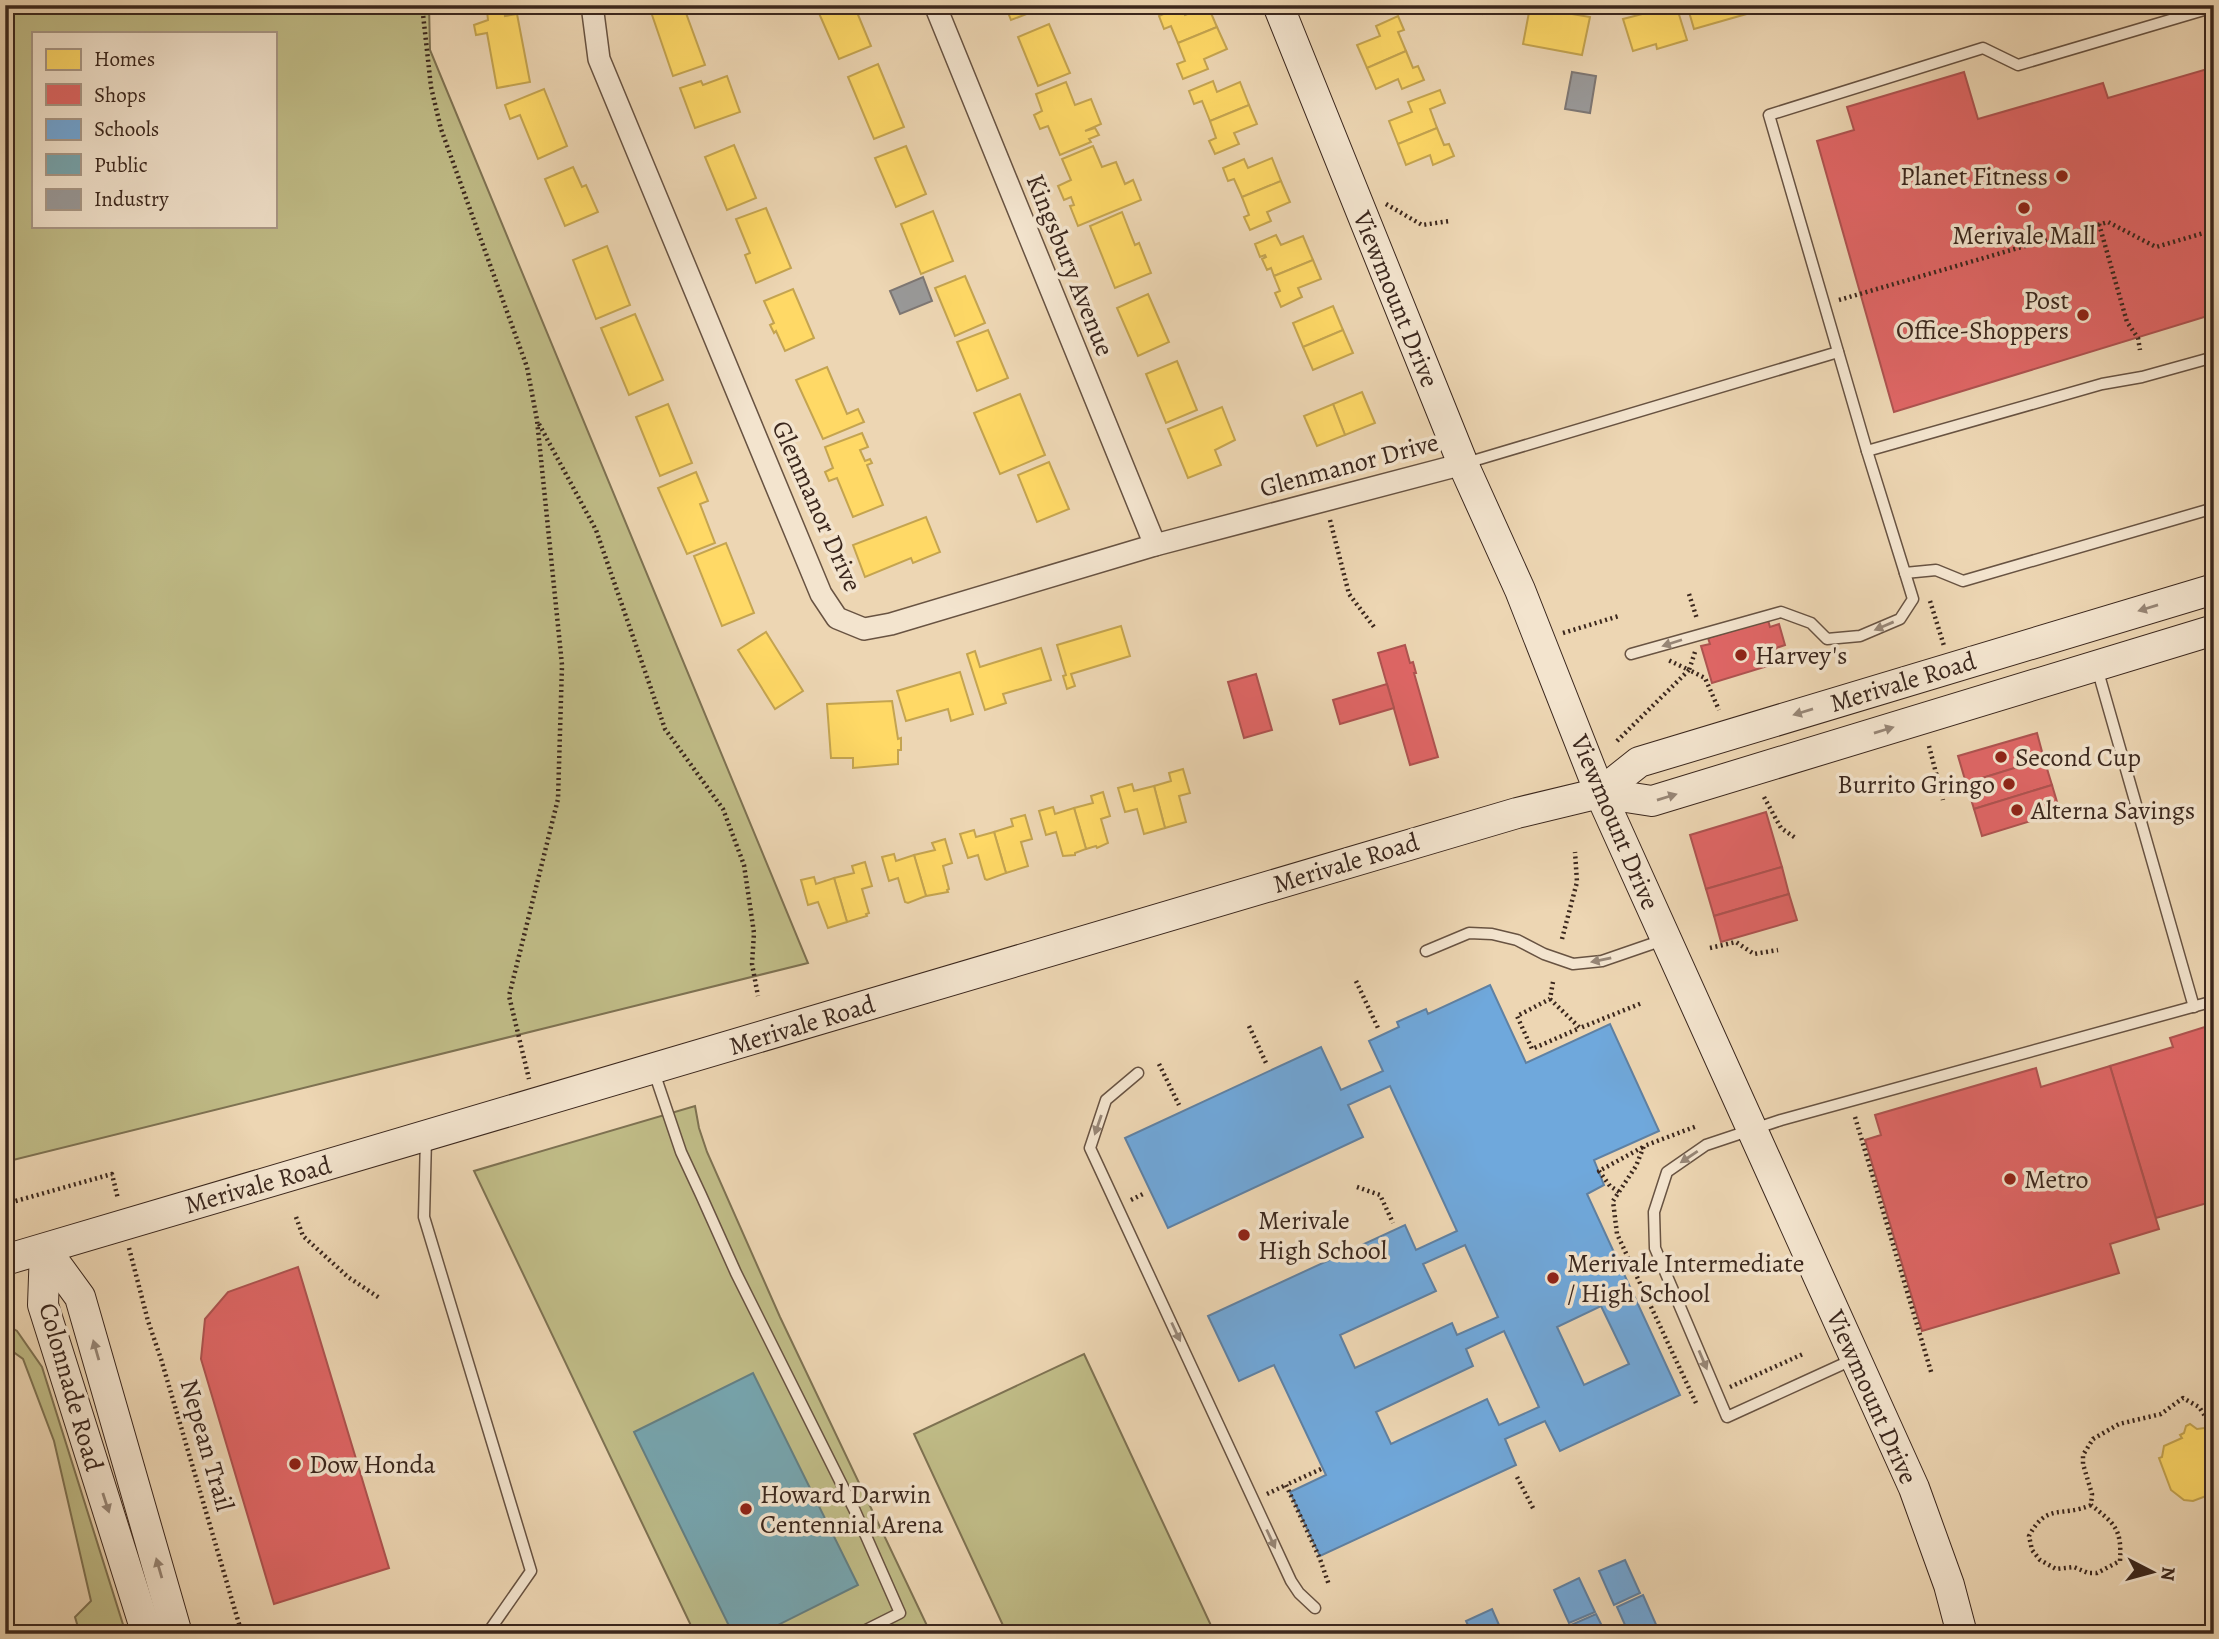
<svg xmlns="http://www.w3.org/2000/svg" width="2219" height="1639" viewBox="0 0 2219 1639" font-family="Alegreya,serif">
<rect width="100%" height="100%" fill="#edd6b3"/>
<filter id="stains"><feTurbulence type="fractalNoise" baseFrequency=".00286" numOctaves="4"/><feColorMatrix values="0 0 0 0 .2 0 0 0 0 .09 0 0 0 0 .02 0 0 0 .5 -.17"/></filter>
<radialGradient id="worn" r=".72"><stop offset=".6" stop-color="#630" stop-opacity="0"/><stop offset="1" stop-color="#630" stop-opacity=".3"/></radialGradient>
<!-- green -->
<g fill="#c0bc87" stroke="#7e7252" stroke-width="2" fill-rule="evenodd">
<path d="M5,5H429L430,50L808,963L5,1162ZM33,33H275V226H33Z"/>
<polygon points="695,1106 699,1128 707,1152 780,1317 931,1634 695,1634 474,1171"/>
<polygon points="5,1324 17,1331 42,1367 126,1634 80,1634 75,1617 91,1601 54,1441 23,1359 5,1346"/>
<polygon points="1084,1354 1215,1634 1007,1634 914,1434"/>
</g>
<!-- homes -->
<g fill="#ffd966" stroke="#c4a450" stroke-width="2">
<polygon points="656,5 683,5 705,65 673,76 651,12 657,10"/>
<polygon points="833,5 854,5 871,46 839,59 818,11"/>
<polygon points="1005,5 1041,5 1042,8 1011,20"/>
<polygon points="1340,5 1359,5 1343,12"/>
<polygon points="1367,5 1387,5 1371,13"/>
<polygon points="1479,5 1505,5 1483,14"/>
<polygon points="1660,5 1676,5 1687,40 1657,49 1656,44 1633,51 1623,19 1646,13 1645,10"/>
<polygon points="1687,5 1747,5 1750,13 1694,29"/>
<polygon points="1181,6 1185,15 1208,6 1217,27 1178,43 1171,26 1164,29 1159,16"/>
<polygon points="504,7 505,16 517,14 530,82 497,88 487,33 476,35 474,25 488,20 487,11"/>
<polygon points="1530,7 1590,17 1582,55 1523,44"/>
<polygon points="1398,16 1404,30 1398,32 1406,51 1367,68 1357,45 1380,36 1376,26"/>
<polygon points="1049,24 1070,73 1038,86 1018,37"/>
<polygon points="1217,27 1227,49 1204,59 1208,69 1183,79 1177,64 1185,61 1178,43"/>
<polygon points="1406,51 1413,68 1418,66 1424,80 1402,89 1398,79 1376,89 1367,68"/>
<polygon points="878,64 904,127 874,139 848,77"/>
<polygon points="727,76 740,112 695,128 680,88 701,81 703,85"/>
<polygon points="1213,81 1217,92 1240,82 1249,105 1210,121 1202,101 1194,104 1189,91"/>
<polygon points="1066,82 1075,105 1091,99 1101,124 1085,131 1095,128 1099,135 1089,139 1091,142 1060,155 1048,126 1040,129 1034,115 1042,111 1036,94"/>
<polygon points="544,89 567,146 538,159 520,115 510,119 505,105"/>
<polygon points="1440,90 1445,103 1430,109 1437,128 1398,144 1389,121 1412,112 1408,102"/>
<polygon points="1249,105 1257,124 1234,133 1239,144 1215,154 1209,141 1216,138 1210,121"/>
<polygon points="1437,128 1444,145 1449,144 1454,156 1433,165 1430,155 1406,165 1398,144"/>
<polygon points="734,145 756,198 727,210 705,157"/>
<polygon points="906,146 926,194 896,207 875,158"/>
<polygon points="1093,146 1102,167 1116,162 1125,184 1133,180 1141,200 1078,226 1070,206 1074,205 1071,197 1064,200 1058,186 1071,180 1062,159"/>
<polygon points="1272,158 1281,181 1242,197 1234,179 1228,181 1223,168 1244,159 1248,168"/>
<polygon points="573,167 582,187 586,185 598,212 565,226 545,179"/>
<polygon points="1281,181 1290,202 1267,212 1271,221 1250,230 1244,217 1249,215 1242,197"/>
<polygon points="766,208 791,268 756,283 745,255 750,253 736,219"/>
<polygon points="933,211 953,261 921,274 901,224"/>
<polygon points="1122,212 1135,245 1139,243 1151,273 1115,288 1090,226"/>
<polygon points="1276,235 1281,245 1303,236 1313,260 1274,276 1271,268 1267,270 1262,259 1266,257 1265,255 1260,257 1255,244"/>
<polygon points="607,246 630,305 596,319 573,260"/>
<polygon points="1313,260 1321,279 1298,288 1302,297 1281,307 1275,293 1280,291 1274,276"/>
<polygon points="965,276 985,323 955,336 935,288"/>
<polygon points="793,289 814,338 785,351 776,331 774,333 770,325 774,323 764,301"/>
<polygon points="1148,294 1169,342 1138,356 1117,308"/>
<polygon points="1333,306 1343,330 1303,347 1293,323"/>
<polygon points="635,314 663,380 629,395 601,328"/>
<polygon points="988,330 1008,378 977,391 957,342"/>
<polygon points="1343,330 1353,353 1313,370 1303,347"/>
<polygon points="1177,361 1197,410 1166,423 1146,374"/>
<polygon points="827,367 847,414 858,409 864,422 823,439 796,380"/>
<polygon points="1362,392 1375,423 1345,435 1333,404"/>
<polygon points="1020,394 1045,455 1000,474 974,413"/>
<polygon points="668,404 692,463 660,476 636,417"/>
<polygon points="1333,404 1345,435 1317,446 1304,416"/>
<polygon points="1222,407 1235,440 1215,450 1221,465 1188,478 1168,429"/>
<polygon points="862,433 868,447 860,450 865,461 870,459 872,463 867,465 883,505 853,517 837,478 829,481 825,472 833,468 825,447"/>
<polygon points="1049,462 1069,509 1037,522 1018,475"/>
<polygon points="696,472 708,501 700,504 715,543 687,554 658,488"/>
<polygon points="926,517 940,552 913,563 911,558 865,577 853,545"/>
<polygon points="726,543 754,613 722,626 694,556"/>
<polygon points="1121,626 1130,656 1071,674 1075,686 1067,689 1063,676 1066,675 1057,645"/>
<polygon points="766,632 803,691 775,709 738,650"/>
<polygon points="1041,648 1051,680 1003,694 1006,703 985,710 967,654 975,651 980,667"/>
<polygon points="960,672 973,714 951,721 948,709 906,721 897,691"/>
<polygon points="892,701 898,739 901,738 901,750 898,750 898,764 853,768 853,758 831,758 827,704"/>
<polygon points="1183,769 1190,793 1179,796 1186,822 1165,828 1154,786 1171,781 1169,773"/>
<polygon points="1132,784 1134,791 1154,786 1165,828 1144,834 1137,809 1125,812 1118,788"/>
<polygon points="1103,792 1110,816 1101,819 1108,843 1097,848 1096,846 1086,849 1074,808 1093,803 1091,796"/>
<polygon points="1053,807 1055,814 1074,808 1086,849 1075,853 1075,855 1063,856 1056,832 1046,835 1039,811"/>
<polygon points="1025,815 1032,839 1021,842 1028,866 1006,873 994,832 1013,826 1011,819"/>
<polygon points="974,830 976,837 994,832 1006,873 987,880 985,879 978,855 968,858 960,834"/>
<polygon points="945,839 952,863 943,866 949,889 947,890 948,892 926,896 914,855 935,850 932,843"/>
<polygon points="894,854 896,861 914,855 926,896 908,903 905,902 898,878 889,881 882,857"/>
<polygon points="865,862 872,886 862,889 869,913 866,914 867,916 847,922 834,878 854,873 852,866"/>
<polygon points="814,877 816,884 834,878 847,922 828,928 818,902 808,905 801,880"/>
<polygon points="2214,1416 2214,1493 2193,1501 2184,1500 2171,1490 2159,1458 2162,1457 2164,1446 2182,1438 2180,1435 2184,1433 2186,1426 2190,1424 2197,1429 2213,1427 2211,1422"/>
</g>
<!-- shops -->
<g fill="#e06666" stroke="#ae5350" stroke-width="2">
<polygon points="2214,67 2214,314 1894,412 1817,141 1854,130 1847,107 1964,72 1978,119 2103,83 2108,98"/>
<polygon points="1768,620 1770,627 1779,624 1785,645 1776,648 1781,662 1712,683 1701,646 1710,644 1708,638"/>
<polygon points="1405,645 1410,663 1413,662 1416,673 1414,673 1438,757 1410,765 1378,653"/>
<polygon points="1256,674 1272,730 1244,738 1228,682"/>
<polygon points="1387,684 1394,708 1340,724 1333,700"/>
<polygon points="2037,733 2044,759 1966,783 1958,756"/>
<polygon points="2044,759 2052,785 1974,809 1966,783"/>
<polygon points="2052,785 2060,812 1982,836 1974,809"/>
<polygon points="1766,812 1782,867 1706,889 1690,835"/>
<polygon points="1782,867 1789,894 1714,916 1706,889"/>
<polygon points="1789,894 1797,920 1721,942 1714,916"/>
<polygon points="2214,1024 2214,1201 2156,1218 2110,1066 2173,1047 2170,1038"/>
<polygon points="2110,1066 2159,1229 2110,1244 2119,1273 1922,1331 1865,1140 1881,1135 1875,1115 2036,1068 2041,1087"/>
<polygon points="298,1267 389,1568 274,1604 201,1359 205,1319 228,1292"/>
</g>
<!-- schools -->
<g fill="#6fa8dc" stroke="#5f81a3" stroke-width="2" fill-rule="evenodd">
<path d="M1490,985L1526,1063L1610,1024L1659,1131L1594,1160L1604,1185L1587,1194L1680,1395L1560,1451L1545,1421L1505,1439L1516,1465L1320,1556L1290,1492L1326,1475L1274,1365L1239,1381L1208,1316L1405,1225L1416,1250L1457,1231L1390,1086L1348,1105L1363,1137L1168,1228L1125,1138L1321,1047L1341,1090L1383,1071L1369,1041L1399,1027L1397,1022L1426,1009L1428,1014ZM1465,1245L1498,1317L1457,1335L1452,1323L1355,1368L1340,1335L1436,1291L1423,1264ZM1601,1306L1629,1364L1584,1385L1557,1327ZM1504,1331L1539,1407L1499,1425L1487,1399L1391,1444L1376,1412L1473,1366L1466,1349Z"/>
<polygon points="1625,1560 1640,1593 1614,1605 1599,1571"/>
<polygon points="1579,1578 1595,1612 1569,1623 1554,1590"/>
<polygon points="1643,1595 1658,1629 1647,1634 1629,1634 1617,1607"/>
<polygon points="1492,1609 1503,1634 1472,1634 1466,1621"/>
<polygon points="1596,1614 1606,1634 1575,1634 1571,1625"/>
</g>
<!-- public -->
<polygon fill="#76a5af" stroke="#647f83" stroke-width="2" points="753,1373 858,1585 760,1634 733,1634 634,1432"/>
<!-- industry -->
<g fill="#999" stroke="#7d7774" stroke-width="2">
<polygon points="1572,72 1596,76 1590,113 1565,109"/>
<polygon points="923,277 932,301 900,314 890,291"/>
</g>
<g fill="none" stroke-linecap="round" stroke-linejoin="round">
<!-- stream -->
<polyline stroke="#747d78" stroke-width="7" points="5,1371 6,1371"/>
<defs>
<g id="lane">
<polyline points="2214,7 2018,65 1983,48 1769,115 1867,451 1905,573 1936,570 1963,581 2214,508"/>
<polyline points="1867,451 2102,384 2142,377 2214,357"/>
<polyline points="1466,463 1838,352"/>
<polyline points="1631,654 1781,612 1811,623 1827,639 1860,636 1900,619 1913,599 1905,573"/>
<polyline points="2097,668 2194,1007"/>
<polyline points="1426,951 1469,933 1492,934 1517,940 1544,954 1573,964 1602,961 1663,940"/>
<polyline points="654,1072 681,1152 701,1195 736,1273 855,1511 900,1613 858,1634"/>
<polyline points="1138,1073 1106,1100 1090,1148 1291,1581 1299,1593 1315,1608"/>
<polyline points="426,1138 424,1217 531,1571 487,1634"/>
<polyline points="1854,1359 1727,1417 1655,1248 1654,1212 1667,1172 1706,1145 1781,1120 2214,1001"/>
</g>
<g id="street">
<polyline points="592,5 599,59 821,594 837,618 864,629 891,624 1155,545 1463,464"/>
<polyline points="935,5 1155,545"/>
</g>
<g id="secondary">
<polyline points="1278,5 1463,464 1520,590 1600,793 1914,1488 1949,1585 1962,1634"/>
<polyline points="1600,793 1639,762 2214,589"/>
<polyline points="45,1249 80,1297 177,1634"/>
<polyline points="45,1249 43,1305 147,1634"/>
<polyline points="5,1260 1517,813 1600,793 1652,801 2214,630"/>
</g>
</defs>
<!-- lane casing -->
<use href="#lane" stroke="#685342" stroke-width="13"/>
<!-- street casing -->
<use href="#street" stroke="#685342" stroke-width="24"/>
<!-- secondary casing -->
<use href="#secondary" stroke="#3b271d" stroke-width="32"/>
<!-- path -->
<g stroke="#3b271d" stroke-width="4.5" stroke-dasharray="2 3.5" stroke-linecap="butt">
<polyline points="422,5 431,87 441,129 527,367 537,420 562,665 558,799 509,996 529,1079"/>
<polyline points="1386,204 1422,225 1450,221"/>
<polyline points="2099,224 2127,322 2138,338 2140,350"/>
<polyline points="1839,300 2108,222 2156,247 2214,230"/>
<polyline points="539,424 596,530 665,729 723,809 744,865 754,933 752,964 758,996"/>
<polyline points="1330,520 1349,594 1374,627"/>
<polyline points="1689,594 1697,619"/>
<polyline points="1930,601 1944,646"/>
<polyline points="1563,633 1619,616"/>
<polyline points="1695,652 1689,670 1705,678 1719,710"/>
<polyline points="1617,741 1689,670 1668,660"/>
<polyline points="1929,746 1943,800"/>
<polyline points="1764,797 1781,828 1797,839"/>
<polyline points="1562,939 1577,882 1575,852"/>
<polyline points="1710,948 1736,942 1754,954 1778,950"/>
<polyline points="1356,981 1378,1028"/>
<polyline points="1553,982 1550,999 1517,1016 1532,1049 1580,1028"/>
<polyline points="1550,999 1580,1028 1642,1003"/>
<polyline points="1249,1026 1266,1063"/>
<polyline points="1159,1064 1179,1105"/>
<polyline points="1855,1117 1932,1375"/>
<polyline points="1357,1187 1380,1195 1393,1223"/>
<polyline points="1619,1192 1610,1186 1599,1171 1643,1147"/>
<polyline points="1131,1200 1143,1194"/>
<polyline points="5,1204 112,1174 118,1199"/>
<polyline points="296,1217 303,1236 348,1277 381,1299"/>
<polyline points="129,1248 148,1321 161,1359 242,1634"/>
<polyline points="1730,1387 1803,1354"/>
<polyline points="1696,1403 1617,1234 1613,1201 1636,1166 1644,1146 1697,1126"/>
<polyline points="1321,1469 1286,1485 1320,1559 1329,1585"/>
<polyline points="1517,1477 1534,1510"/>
<polyline points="1267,1494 1286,1485"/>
<path d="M2091,1505C2061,1518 2047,1502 2029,1536L2032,1550L2040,1560L2056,1569L2074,1567L2088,1573H2097L2120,1561C2122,1529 2115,1524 2091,1505L2092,1494L2083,1464V1455L2093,1439L2119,1424L2161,1414L2183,1398L2199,1407L2209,1422"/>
</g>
<!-- lane -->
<use href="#lane" stroke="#f3e4ce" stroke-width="10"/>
<!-- street -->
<use href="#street" stroke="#f3e4ce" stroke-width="21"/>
<!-- secondary -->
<use href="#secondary" stroke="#f3e4ce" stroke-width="30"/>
</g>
<!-- one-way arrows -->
<defs><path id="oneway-solid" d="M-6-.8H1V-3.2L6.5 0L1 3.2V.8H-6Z" transform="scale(1.75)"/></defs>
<g fill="#978676">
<use href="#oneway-solid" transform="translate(2148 608) rotate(163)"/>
<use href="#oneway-solid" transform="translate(1884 626) rotate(157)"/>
<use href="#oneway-solid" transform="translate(1672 643) rotate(162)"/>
<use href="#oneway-solid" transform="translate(1803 712) rotate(163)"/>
<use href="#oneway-solid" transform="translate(1884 730) rotate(-17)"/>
<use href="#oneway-solid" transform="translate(1667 797) rotate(-17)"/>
<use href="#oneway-solid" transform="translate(1601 960) rotate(168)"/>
<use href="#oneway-solid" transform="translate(1098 1125) rotate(109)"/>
<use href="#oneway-solid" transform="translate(1689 1157) rotate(146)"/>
<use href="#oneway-solid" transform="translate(1176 1332) rotate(65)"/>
<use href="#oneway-solid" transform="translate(96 1350) rotate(-106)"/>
<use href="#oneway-solid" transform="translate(1703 1360) rotate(67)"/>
<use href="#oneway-solid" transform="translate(106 1503) rotate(72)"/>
<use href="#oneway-solid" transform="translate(1271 1539) rotate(65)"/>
<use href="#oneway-solid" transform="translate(159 1568) rotate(-106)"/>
</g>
<!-- markers -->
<g fill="#8f2418" stroke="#f3e4ce" stroke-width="2.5">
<circle cx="2062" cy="176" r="7"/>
<circle cx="2024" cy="208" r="7"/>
<circle cx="2083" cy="315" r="7"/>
<circle cx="1741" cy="655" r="7"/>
<circle cx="2001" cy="757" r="7"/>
<circle cx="2009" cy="784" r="7"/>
<circle cx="2017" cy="810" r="7"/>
<circle cx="2010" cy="1179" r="7"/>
<circle cx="1244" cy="1235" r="7"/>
<circle cx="1553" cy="1278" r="7"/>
<circle cx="295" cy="1464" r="7"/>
<circle cx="746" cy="1509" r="7"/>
</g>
<g text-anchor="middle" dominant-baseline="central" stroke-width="7" stroke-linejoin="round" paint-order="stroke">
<!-- poi labels -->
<g font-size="26" fill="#3b271d" stroke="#f3e4ce" text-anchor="start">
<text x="2048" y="176" text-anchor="end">Planet Fitness</text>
<text x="2024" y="235" text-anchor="middle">Merivale Mall</text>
<text x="2069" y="300" text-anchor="end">Post<tspan x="2069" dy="30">Office-Shoppers</tspan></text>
<text x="1755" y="655">Harvey's</text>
<text x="2015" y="757">Second Cup</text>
<text x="1995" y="784" text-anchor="end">Burrito Gringo</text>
<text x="2031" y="810">Alterna Savings</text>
<text x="2024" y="1179">Metro</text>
<text x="1258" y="1220">Merivale<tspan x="1258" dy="30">High School</tspan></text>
<text x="1567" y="1263">Merivale Intermediate<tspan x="1567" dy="30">/ High School</tspan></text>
<text x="309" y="1464">Dow Honda</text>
<text x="760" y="1494">Howard Darwin<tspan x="760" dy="30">Centennial Arena</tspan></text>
</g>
<!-- street labels -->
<g font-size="26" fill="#3b271d" stroke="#f3e4ce">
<text transform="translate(1070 265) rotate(68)">Kingsbury Avenue</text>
<text transform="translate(1396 299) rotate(68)">Viewmount Drive</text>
<text transform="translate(1349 465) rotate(-15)">Glenmanor Drive</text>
<text transform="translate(817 506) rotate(66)">Glenmanor Drive</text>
<text transform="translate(1903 682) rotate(-17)">Merivale Road</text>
<text transform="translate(1615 822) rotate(67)">Viewmount Drive</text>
<text transform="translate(1346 863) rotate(-17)">Merivale Road</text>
<text transform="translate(802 1025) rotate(-17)">Merivale Road</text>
<text transform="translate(258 1185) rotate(-16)">Merivale Road</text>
<text transform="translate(71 1387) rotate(74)">Colonnade Road</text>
<text transform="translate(1872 1397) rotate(66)">Viewmount Drive</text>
<text transform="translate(207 1445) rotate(74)">Nepean Trail</text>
</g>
</g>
<!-- margin -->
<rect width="2219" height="1639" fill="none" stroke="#edd6b3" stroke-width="28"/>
<rect x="7" y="7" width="2205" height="1625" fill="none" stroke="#3b271d" stroke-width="3.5"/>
<rect x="14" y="14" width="2191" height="1611" fill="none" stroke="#3b271d" stroke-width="2"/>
<!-- legend -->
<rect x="32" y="32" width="245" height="196" fill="#f3e4ce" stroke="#a99887" stroke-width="2"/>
<rect x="46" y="49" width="35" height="21" fill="#ffd966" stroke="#a99887" stroke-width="2"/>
<text x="94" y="66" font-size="21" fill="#3b271d">Homes</text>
<rect x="46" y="84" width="35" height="21" fill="#e06666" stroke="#a99887" stroke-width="2"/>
<text x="94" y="102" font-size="21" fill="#3b271d">Shops</text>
<rect x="46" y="119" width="35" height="21" fill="#6fa8dc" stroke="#a99887" stroke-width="2"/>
<text x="94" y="136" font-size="21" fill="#3b271d">Schools</text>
<rect x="46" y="154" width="35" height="21" fill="#76a5af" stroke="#a99887" stroke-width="2"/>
<text x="94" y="172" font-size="21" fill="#3b271d">Public</text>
<rect x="46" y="189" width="35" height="21" fill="#999999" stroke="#a99887" stroke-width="2"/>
<text x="94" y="206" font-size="21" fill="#3b271d">Industry</text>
<!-- north arrow -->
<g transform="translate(2152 1572) rotate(96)" stroke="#f3e4ce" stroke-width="5" paint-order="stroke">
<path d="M0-5L12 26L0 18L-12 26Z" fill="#3b271d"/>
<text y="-10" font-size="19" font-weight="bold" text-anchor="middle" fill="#3b271d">N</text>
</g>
<rect width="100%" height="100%" filter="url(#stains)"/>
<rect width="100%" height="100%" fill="url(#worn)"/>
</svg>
